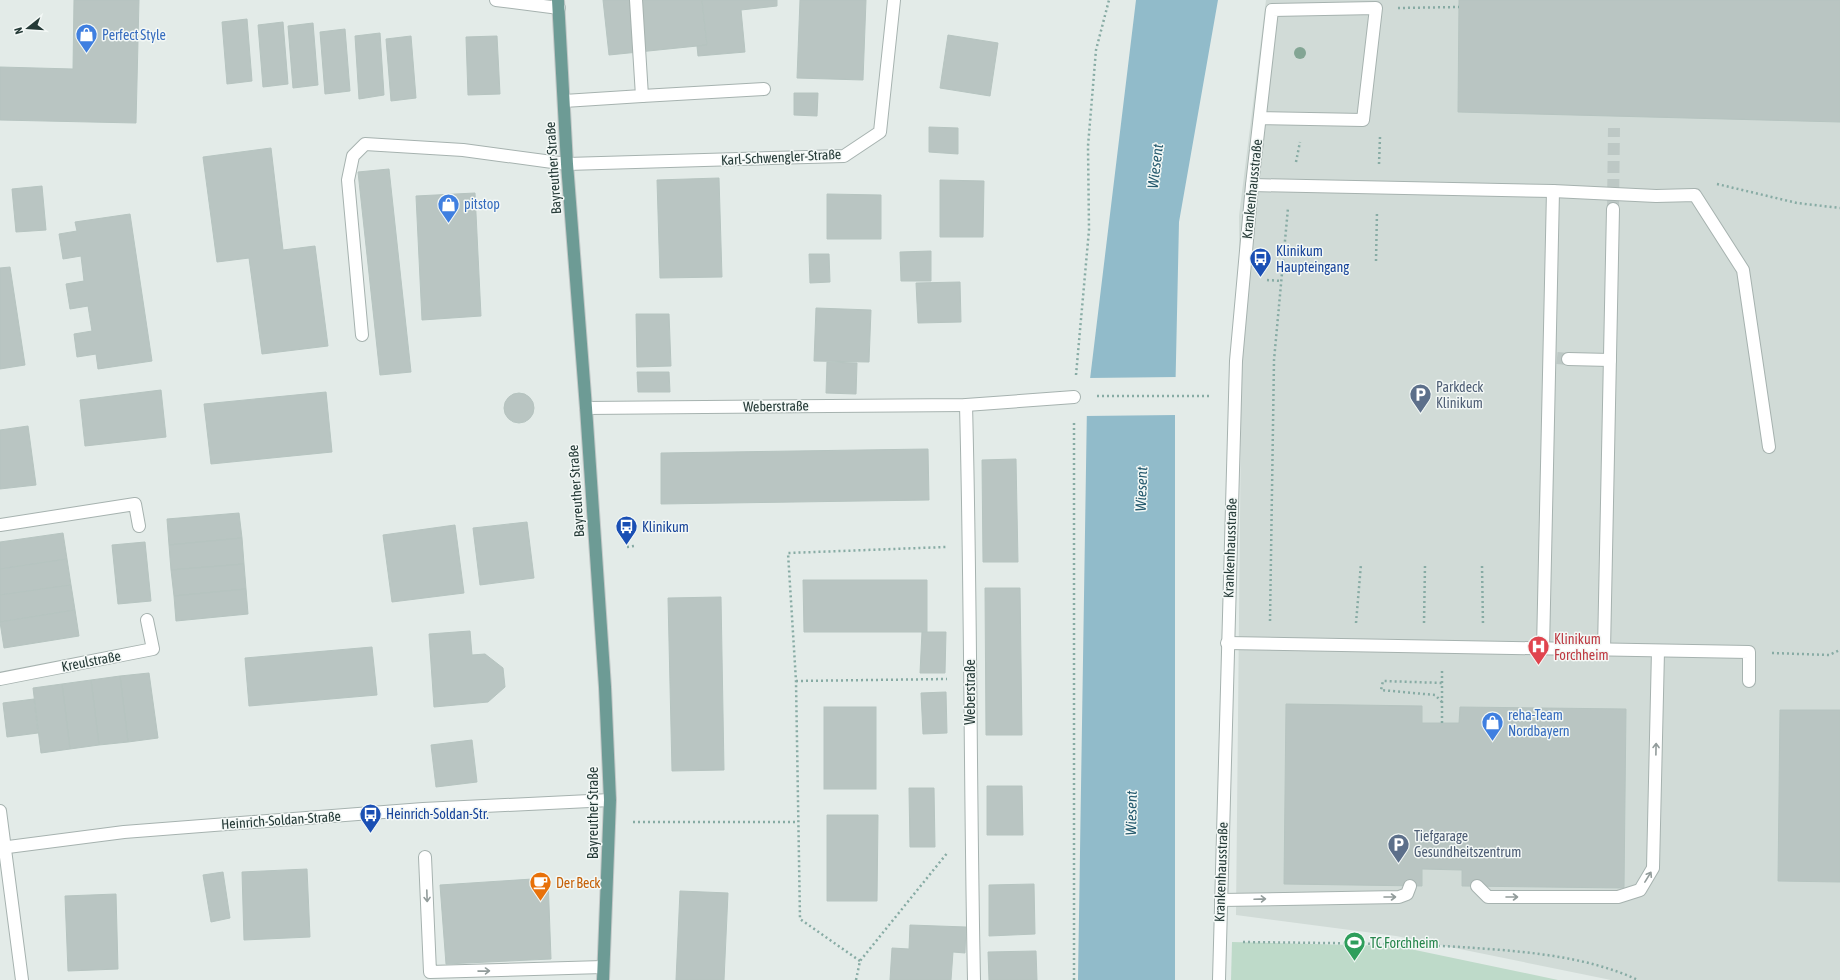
<svg xmlns="http://www.w3.org/2000/svg" width="1840" height="980" viewBox="0 0 1840 980" font-family="'Asap Condensed',sans-serif">
<rect width="100%" height="100%" fill="#e3ebe8"/>
<!-- built -->
<polygon fill="#d1dbd7" points="1266,0 1840,0 1840,980 1611,980 1396,936 1236,915 1241,420 1239,216"/>
<!-- green -->
<polygon fill="#bedac9" points="1232,942 1396,946 1558,980 1231,980"/>
<!-- water -->
<polygon fill="#91bbca" points="1136,0 1218,0 1179,222 1175,406 1175,980 1078,980 1087,404"/>
<!-- pier -->
<polygon fill="#e3ebe8" points="1178,377 1177,415 1085,416 1088,378"/>
<!-- building -->
<g fill="#b9c5c2" stroke="#b6c4c0">
<polygon points="74,0 139,0 136,123 0,120 0,67 73,69"/>
<polygon points="603,0 702,0 707,45 609,55"/>
<polygon points="702,0 777,0 777,6 741,10 745,52 698,56 697,46 707,45"/>
<polygon points="800,0 866,0 863,80 797,78"/>
<polygon points="1459,0 1840,0 1840,122 1458,112"/>
<polygon points="247,19 252,81 227,84 222,22"/>
<polygon points="283,22 288,84 263,87 258,25"/>
<polygon points="313,23 318,85 293,88 288,26"/>
<polygon points="345,29 350,91 325,94 320,32"/>
<polygon points="380,33 384,95 359,99 355,36"/>
<polygon points="948,35 998,43 990,96 940,88"/>
<polygon points="411,36 416,98 391,101 386,39"/>
<polygon points="497,36 500,94 468,95 466,37"/>
<polygon points="794,93 818,93 817,116 794,115"/>
<polygon points="929,127 958,128 958,154 929,152"/>
<polygon points="271,148 283,250 315,246 328,346 262,354 249,258 217,262 203,157"/>
<polygon points="389,169 411,372 380,375 358,172"/>
<polygon points="719,178 722,277 660,278 657,180"/>
<polygon points="940,180 984,181 983,237 940,237"/>
<polygon points="42,186 46,230 16,232 12,189"/>
<polygon points="475,193 481,316 422,320 416,196"/>
<polygon points="827,194 881,195 881,239 827,239"/>
<polygon points="130,214 152,361 98,369 96,354 77,357 74,334 92,331 88,306 70,309 66,284 84,281 81,256 63,259 59,234 77,231 75,222"/>
<polygon points="931,251 931,281 901,281 900,252"/>
<polygon points="809,254 829,254 830,282 810,283"/>
<polygon points="10,267 25,365 0,369 0,268"/>
<polygon points="960,282 961,322 918,323 916,283"/>
<polygon points="816,308 871,310 869,362 814,361"/>
<polygon points="636,314 669,314 671,366 637,367"/>
<polygon points="827,362 857,363 856,394 826,393"/>
<polygon points="637,372 669,372 670,392 638,392"/>
<polygon points="161,390 166,437 85,446 80,400"/>
<polygon points="326,392 332,452 211,464 204,404"/>
<circle cx="519" cy="408" r="15"/>
<polygon points="28,426 36,485 0,489 0,430"/>
<polygon points="928,449 929,500 661,504 661,453"/>
<polygon points="1016,459 1018,562 983,562 982,460"/>
<polygon points="239,513 242,538 169,545 167,519"/>
<polygon points="527,522 534,578 480,585 473,528"/>
<polygon points="455,525 464,593 392,602 383,535"/>
<polygon points="63,533 67,559 0,569 0,542"/>
<polygon points="242,538 244,564 171,570 169,545"/>
<polygon points="145,542 151,601 118,604 112,545"/>
<polygon points="67,559 71,585 0,595 0,569"/>
<polygon points="244,564 246,589 174,596 171,570"/>
<polygon points="803,580 927,580 927,632 804,632"/>
<polygon points="71,585 75,610 0,622 0,595"/>
<polygon points="985,588 1020,588 1022,735 986,735"/>
<polygon points="246,589 248,614 176,621 174,596"/>
<polygon points="721,597 724,770 672,771 668,598"/>
<polygon points="75,610 79,636 4,648 0,622"/>
<polygon points="470,631 472,655 485,654 503,668 505,687 488,702 434,707 429,634"/>
<polygon points="922,632 946,632 945,673 920,673"/>
<polygon points="372,647 377,695 249,706 245,658"/>
<polygon points="149,673 158,738 128,742 120,676"/>
<polygon points="120,676 128,742 99,745 91,680"/>
<polygon points="91,680 99,745 70,749 62,684"/>
<polygon points="62,684 70,749 41,753 33,688"/>
<polygon points="946,692 947,733 923,734 921,693"/>
<polygon points="34,699 38,733 7,737 3,703"/>
<polygon points="1286,704 1422,706 1422,723 1459,723 1460,707 1626,709 1624,888 1462,886 1462,870 1422,869 1422,886 1284,884"/>
<rect x="824" y="707" width="52" height="82"/>
<polygon points="1780,710 1840,710 1840,882 1778,881"/>
<polygon points="472,740 477,782 436,787 431,745"/>
<polygon points="987,786 1022,786 1023,835 987,835"/>
<polygon points="909,788 934,788 935,847 910,847"/>
<polygon points="827,815 878,815 877,901 827,901"/>
<polygon points="307,869 310,937 244,940 242,872"/>
<polygon points="223,872 230,918 211,922 203,875"/>
<polygon points="548,878 551,959 446,964 440,885"/>
<polygon points="1034,884 1035,934 989,936 989,885"/>
<polygon points="680,891 728,893 724,980 676,980"/>
<polygon points="116,894 118,969 68,971 65,896"/>
<polygon points="910,925 966,927 965,953 953,952 951,980 890,980 892,948 909,949"/>
<polygon points="1036,951 1037,980 989,980 988,952"/>
</g>
<g fill="none" stroke-linecap="round" stroke-linejoin="round">
<!-- minor-tunnel -->
<g stroke="#bdc8c5" stroke-width="12" stroke-dasharray="12 6" stroke-linecap="butt">
<polyline points="1613,209 1614,128"/>
<polyline points="1557,358 1568,359"/>
</g>
<defs>
<g id="minor">
<polyline points="496,0 559,8"/>
<polyline points="642,96 764,89"/>
<polyline points="564,101 642,96 636,0"/>
<polyline points="1252,185 1553,191 1656,196 1695,195 1743,270 1769,447"/>
<polyline points="362,335 348,180 353,156 365,144 463,150 567,164 844,156 880,132 894,0"/>
<polyline points="1568,359 1610,360"/>
<path d="M966,405C971,596 970,788 974,980"/>
<polyline points="586,408 966,405 1074,397"/>
<polyline points="0,525 135,504 139,526"/>
<polyline points="1227,643 1749,652 1749,681"/>
<polyline points="1543,649 1553,191"/>
<polyline points="1604,650 1613,209"/>
<polyline points="0,679 153,649 147,620"/>
<polyline points="0,811 22,980"/>
<polyline points="0,848 124,832 423,809 610,800"/>
<polyline points="425,857 430,972 603,967"/>
<polyline points="1477,886 1488,897 1618,897 1640,890 1653,868 1658,651"/>
<polyline points="1221,900 1399,897 1407,894 1410,886"/>
<polyline points="1219,980 1236,361 1252,185 1272,10 1376,8 1363,120 1260,118"/>
</g>
<polyline id="major" points="558,0 567,164 586,408 605,687 610,800 603,980"/>
</defs>
<!-- minor casing -->
<use href="#minor" stroke="#a6b2af" stroke-width="14"/>
<!-- major casing -->
<use href="#major" stroke="#c2c8c7" stroke-width="14"/>
<!-- path -->
<g stroke="#87aba4" stroke-width="2.5" stroke-dasharray="2 3" stroke-linecap="butt">
<polyline points="1398,8 1459,7"/>
<polyline points="1296,162 1300,142"/>
<polyline points="1379,164 1380,137"/>
<polyline points="1717,184 1797,203 1840,208"/>
<polyline points="1376,261 1377,211"/>
<polyline points="1267,280 1281,281"/>
<polyline points="1076,375 1089,230 1088,146 1096,50 1109,0"/>
<polyline points="1097,396 1212,396"/>
<polyline points="627,547 634,546"/>
<polyline points="1482,566 1483,625"/>
<polyline points="1270,621 1274,360 1288,208"/>
<polyline points="1356,623 1361,564"/>
<polyline points="1424,623 1425,565"/>
<polyline points="1772,653 1829,655 1840,650"/>
<polyline points="796,681 947,679"/>
<polyline points="1442,702 1435,695 1381,690 1383,681 1443,683"/>
<polyline points="1442,723 1442,669"/>
<polyline points="633,822 797,822"/>
<path d="M1243,942C1316,943 1388,943 1461,947C1519,951 1584,955 1638,980"/>
<polyline points="860,961 800,919 796,681 788,553 946,547"/>
<polyline points="856,980 860,961 948,852"/>
<polyline points="1074,980 1074,420"/>
</g>
<!-- minor -->
<use href="#minor" stroke="#fff" stroke-width="12"/>
<!-- major -->
<use href="#major" stroke="#6d9b95" stroke-width="12"/>
</g>
<!-- trees -->
<circle fill="#83a594" cx="1300" cy="53" r="6"/>
<!-- one-way arrows -->
<defs><path id="oneway-shaft" d="M-6 0H5M1.5-3L5.5 0L1.5 3" fill="none" stroke-width="1.6" stroke-linecap="round" stroke-linejoin="round"/></defs>
<g stroke="#929c9b">
<use href="#oneway-shaft" transform="translate(1656 749) rotate(-89)"/>
<use href="#oneway-shaft" transform="translate(1648 877) rotate(-58)"/>
<use href="#oneway-shaft" transform="translate(427 896) rotate(88)"/>
<use href="#oneway-shaft" transform="translate(1390 897)"/>
<use href="#oneway-shaft" transform="translate(1512 897)"/>
<use href="#oneway-shaft" transform="translate(1260 899) rotate(-2)"/>
<use href="#oneway-shaft" transform="translate(484 971) rotate(-1)"/>
</g>
<!-- icons -->
<defs>
<symbol id="shop-pin" viewBox="-11 -11 22 30"><path d="M0 17L-7.5 6A9.5 9.5 0 1 1 7.5 6Z" fill="#3f7fe0" stroke="#f3f8f6"/><path d="M-5-2.5h2.3a2.7 3.5 0 0 1 5.4 0H5L5.5 6h-11ZM-1.5-2.5h3a1.5 2.3 0 0 0-3 0Z" fill="#fff"/></symbol>
<symbol id="bus-pin" viewBox="-11 -11 22 30"><path d="M0 17L-7.5 6A9.5 9.5 0 1 1 7.5 6Z" fill="#1a4fb4" stroke="#f3f8f6"/><path d="M-5-6H5V4H4V6H2V4H-2V6H-4V4H-5ZM-3.5-4V0h7V-4ZM-3.5 1.2v1.5H-2V1.2ZM2 1.2v1.5H3.5V1.2Z" fill="#fff"/></symbol>
<symbol id="parking-pin" viewBox="-11 -11 22 30"><path d="M0 17L-7.5 6A9.5 9.5 0 1 1 7.5 6Z" fill="#5c6f8a" stroke="#f3f8f6"/><path d="M-3.5-5.5H1a3.5 3.5 0 0 1 0 7H-1V5.5H-3.5ZM-1-3.4V-.6H.8a1.4 1.4 0 0 0 0-2.8Z" fill="#fff"/></symbol>
<symbol id="hospital-pin" viewBox="-11 -11 22 30"><path d="M0 17L-7.5 6A9.5 9.5 0 1 1 7.5 6Z" fill="#e0444e" stroke="#f3f8f6"/><path d="M-5-5h3v3.5h4V-5h3V5h-3V1.5h-4V5h-3Z" fill="#fff"/></symbol>
<symbol id="cafe-pin" viewBox="-11 -11 22 30"><path d="M0 17L-7.5 6A9.5 9.5 0 1 1 7.5 6Z" fill="#e8710a" stroke="#f3f8f6"/><path d="M-5.5-4.5H6V0H3Q3 3.5 0 3.5H-2.5Q-5.5 3.5-5.5 0ZM3-3.2v2h1.7v-2ZM-6 4.5H4V6H-6Z" fill="#fff"/></symbol>
<symbol id="stadium-pin" viewBox="-11 -11 22 30"><path d="M0 17L-7.5 6A9.5 9.5 0 1 1 7.5 6Z" fill="#2e9e5b" stroke="#f3f8f6"/><path d="M0-5a6.5 5 0 1 0 0 10a6.5 5 0 1 0 0-10ZM-3.5-1.8h7v3.6h-7Z" fill="#fff"/></symbol>
</defs>
<g fill-rule="evenodd">
<use href="#shop-pin" x="74" y="22" width="25" height="34"/>
<use href="#shop-pin" x="436" y="192" width="25" height="34"/>
<use href="#bus-pin" x="1248" y="246" width="25" height="34"/>
<use href="#parking-pin" x="1408" y="382" width="25" height="34"/>
<use href="#bus-pin" x="614" y="514" width="25" height="34"/>
<use href="#hospital-pin" x="1526" y="634" width="25" height="34"/>
<use href="#shop-pin" x="1480" y="710" width="25" height="34"/>
<use href="#bus-pin" x="358" y="802" width="25" height="34"/>
<use href="#parking-pin" x="1386" y="832" width="25" height="34"/>
<use href="#cafe-pin" x="528" y="870" width="25" height="34"/>
<use href="#stadium-pin" x="1342" y="930" width="25" height="34"/>
</g>
<g text-anchor="middle" dominant-baseline="central" stroke-width="3" stroke-linejoin="round" paint-order="stroke">
<!-- shop labels -->
<g font-size="14" fill="#366cbe" stroke="#f3f8f6" text-anchor="start">
<text x="102" y="35">Perfect Style</text>
<text x="464" y="204">pitstop</text>
<text x="1508" y="715">reha-Team<tspan x="1508" dy="16">Nordbayern</tspan></text>
</g>
<!-- street labels -->
<g font-size="14" fill="#253a37" stroke="#f3f8f6">
<text transform="translate(781 157) rotate(-3)">Karl-Schwengler-Straße</text>
<text transform="translate(553 168) rotate(-94)">Bayreuther Straße</text>
<text transform="translate(1252 189) rotate(-84)">Krankenhausstraße</text>
<text transform="translate(776 406) rotate(-1)">Weberstraße</text>
<text transform="translate(576 491) rotate(-94)">Bayreuther Straße</text>
<text transform="translate(1230 548) rotate(-88)">Krankenhausstraße</text>
<text transform="translate(91 661) rotate(-11)">Kreulstraße</text>
<text transform="translate(970 692) rotate(-90)">Weberstraße</text>
<text transform="translate(593 813) rotate(-90)">Bayreuther Straße</text>
<text transform="translate(281 820) rotate(-4)">Heinrich-Soldan-Straße</text>
<text transform="translate(1221 872) rotate(-88)">Krankenhausstraße</text>
</g>
<!-- transit labels -->
<g font-size="14" fill="#164399" stroke="#f3f8f6" text-anchor="start">
<text x="1276" y="251">Klinikum<tspan x="1276" dy="16">Haupteingang</tspan></text>
<text x="642" y="527">Klinikum</text>
<text x="386" y="814">Heinrich-Soldan-Str.</text>
</g>
<!-- service labels -->
<g font-size="14" fill="#4e5e75" stroke="#f3f8f6" text-anchor="start">
<text x="1436" y="387">Parkdeck<tspan x="1436" dy="16">Klinikum</tspan></text>
<text x="1414" y="836">Tiefgarage<tspan x="1414" dy="16">Gesundheitszentrum</tspan></text>
</g>
<!-- health labels -->
<g font-size="14" fill="#be3a42" stroke="#f3f8f6" text-anchor="start">
<text x="1554" y="639">Klinikum<tspan x="1554" dy="16">Forchheim</tspan></text>
</g>
<!-- food labels -->
<g font-size="14" fill="#c56008" stroke="#f3f8f6" text-anchor="start">
<text x="556" y="883">Der Beck</text>
</g>
<!-- leisure labels -->
<g font-size="14" fill="#27864d" stroke="#f3f8f6" text-anchor="start">
<text x="1370" y="943">TC Forchheim</text>
</g>
<!-- water labels -->
<g font-size="15" font-style="italic" fill="#265b6f" stroke="#f3f8f6">
<text transform="translate(1155 166) rotate(-83)">Wiesent</text>
<text transform="translate(1141 489) rotate(-88)">Wiesent</text>
<text transform="translate(1131 813) rotate(-89)">Wiesent</text>
</g>
</g>
<!-- north arrow -->
<g transform="translate(28 28) rotate(253)" stroke="#f3f8f6" stroke-width="3" paint-order="stroke">
<path d="M0-3L7 15L0 10L-7 15Z" fill="#253a37"/>
<text y="-6" font-size="11" font-weight="bold" text-anchor="middle" fill="#253a37">N</text>
</g>
</svg>
